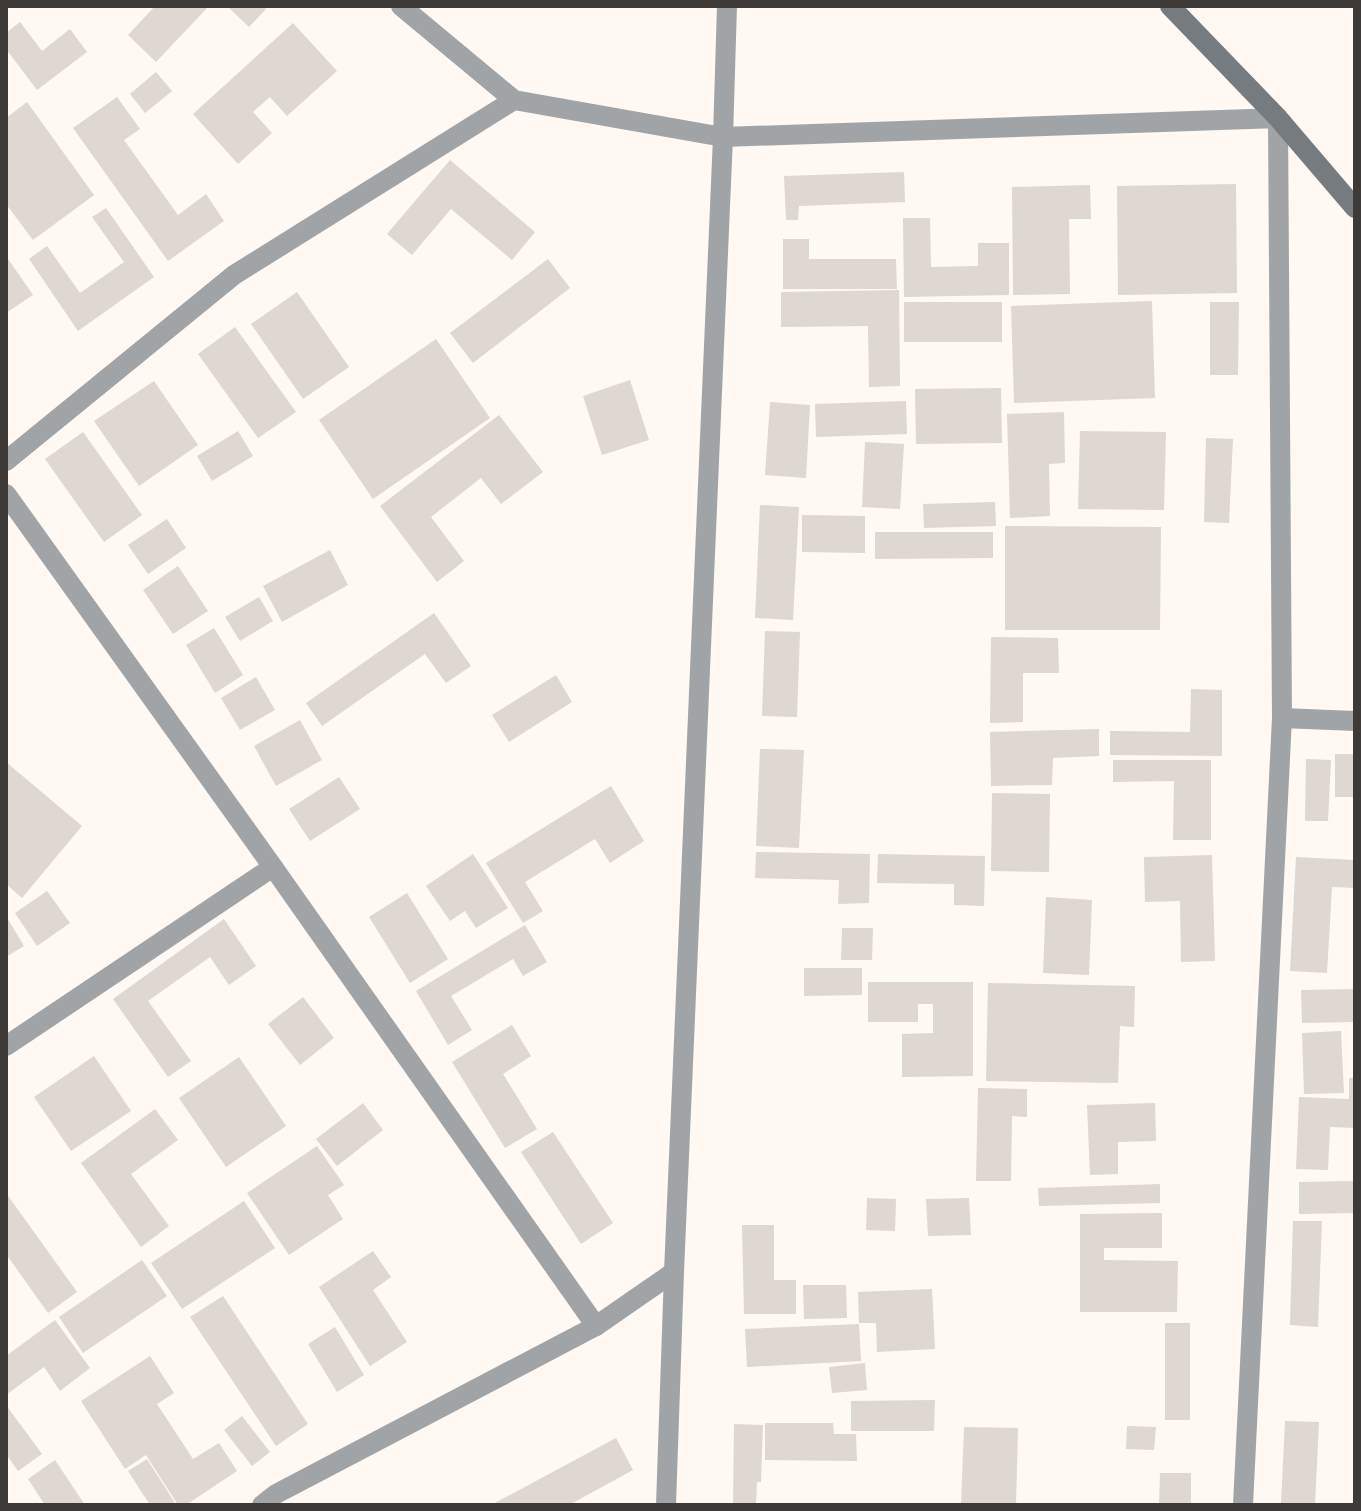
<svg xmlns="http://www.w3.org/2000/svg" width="1361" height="1511" viewBox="0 0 1361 1511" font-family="'Golos Text',sans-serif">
<rect width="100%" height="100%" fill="#fff8f3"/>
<!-- building -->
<g fill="#dfd7d1">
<polygon points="155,6 209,6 156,62 128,35"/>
<polygon points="227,6 263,6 266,9 249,27"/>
<polygon points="20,22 42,51 70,29 87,52 37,90 6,49 6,33"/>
<polygon points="293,23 337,71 287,116 270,97 253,112 272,133 238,164 193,114"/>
<polygon points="156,72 172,91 145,113 130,94"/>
<polygon points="117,97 140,129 124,140 178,215 206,194 224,221 168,261 73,128"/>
<polygon points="27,102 94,195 33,240 6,204 6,118"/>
<polygon points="450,160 535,232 512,260 451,209 412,255 387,234"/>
<polygon points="904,172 905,202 799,206 798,220 786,220 784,176"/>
<polygon points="1236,184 1237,293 1118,295 1117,186"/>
<polygon points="1090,185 1091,219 1069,219 1070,294 1013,295 1012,187"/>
<polygon points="106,208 154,277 78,331 29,259 47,246 80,293 124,262 92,217"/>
<polygon points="903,218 930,218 931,267 978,266 978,243 1009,243 1009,295 904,297"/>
<polygon points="783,239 809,239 809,259 896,259 897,289 783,289"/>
<polygon points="6,256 33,295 6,313"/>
<polygon points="548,259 570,288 473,363 450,333"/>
<polygon points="899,290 900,386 869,387 868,326 781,327 781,292"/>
<polygon points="297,292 349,367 303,399 251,324"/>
<polygon points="1152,301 1155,398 1014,403 1011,306"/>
<rect x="904" y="302" width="98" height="40"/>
<polygon points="1210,302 1239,302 1238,375 1210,375"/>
<polygon points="235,327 296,412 258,438 198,354"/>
<polygon points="436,339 490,418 373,499 319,420"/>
<polygon points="630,380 649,440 602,455 583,396"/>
<polygon points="154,381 198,445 139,486 94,421"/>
<polygon points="1001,388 1002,443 916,444 915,389"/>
<polygon points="906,401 907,434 816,437 815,404"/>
<polygon points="770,402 810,405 806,478 765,475"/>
<polygon points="1064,412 1065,463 1049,464 1050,516 1010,518 1007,414"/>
<polygon points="499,415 543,472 501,504 481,478 431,517 464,561 437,582 380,506"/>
<polygon points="238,431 253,456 212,481 197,456"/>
<polygon points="1080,431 1166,432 1164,510 1078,509"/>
<polygon points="83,432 142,515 104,542 45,459"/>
<polygon points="1206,438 1233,439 1229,523 1204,522"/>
<polygon points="865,442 904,444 900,509 862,507"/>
<polygon points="995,502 996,526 924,528 923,504"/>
<polygon points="760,505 799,507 793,620 755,618"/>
<polygon points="802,515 865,516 865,553 802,552"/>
<polygon points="167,519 186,548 148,574 128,545"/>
<polygon points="1005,526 1161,527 1160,630 1005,630"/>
<polygon points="875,532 993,532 993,558 875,559"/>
<polygon points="330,550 348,585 282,622 263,586"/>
<polygon points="178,566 208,611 173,634 143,590"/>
<polygon points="259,597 273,621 240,641 225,617"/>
<polygon points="434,613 471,666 446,683 425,654 322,726 306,703"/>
<polygon points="214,628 243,675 215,693 186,645"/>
<polygon points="765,631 800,632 797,717 762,716"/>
<polygon points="991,637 1058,638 1059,673 1023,673 1023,722 990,723"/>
<polygon points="556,675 572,702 509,742 492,715"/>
<polygon points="256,677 275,710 240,730 221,698"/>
<polygon points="1191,689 1222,690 1222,756 1110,755 1110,731 1190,732"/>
<polygon points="300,720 322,760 276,786 254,746"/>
<polygon points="1099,729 1099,756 1053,758 1052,785 991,786 990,732"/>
<polygon points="760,749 804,750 799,848 756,846"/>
<rect x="1335" y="754" width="20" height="43"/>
<polygon points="1306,759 1331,760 1328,821 1305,821"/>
<polygon points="1113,760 1211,760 1211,840 1173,840 1174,781 1113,782"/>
<polygon points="6,762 82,826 22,898 6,884"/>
<polygon points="339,777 360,809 310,841 289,809"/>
<polygon points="611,786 644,841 610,863 595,839 525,882 543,911 523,923 486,863"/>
<polygon points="992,793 1050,794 1049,872 991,871"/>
<polygon points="756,852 870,854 869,903 838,904 839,880 755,878"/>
<polygon points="473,854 508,908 476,928 465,911 450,921 426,886"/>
<polygon points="878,854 985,856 984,906 954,905 954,884 877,883"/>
<polygon points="1212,855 1215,961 1181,962 1180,901 1145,902 1144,857"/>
<polygon points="1296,857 1355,860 1355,888 1332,887 1327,973 1290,971"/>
<polygon points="47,891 70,923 37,946 15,913"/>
<polygon points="407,893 448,959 410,983 369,917"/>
<polygon points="1046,897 1092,900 1089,975 1043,973"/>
<polygon points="6,916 24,946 6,957"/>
<polygon points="224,919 256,966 229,985 210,957 148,1001 191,1061 168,1077 113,999"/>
<polygon points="525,925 547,962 523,976 513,959 451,996 472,1030 448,1045 416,991"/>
<polygon points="842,928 873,928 872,960 841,960"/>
<polygon points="804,968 862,968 862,995 804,996"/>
<polygon points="868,982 973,982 973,1076 902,1077 902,1034 933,1033 933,1004 918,1004 918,1022 868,1022"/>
<polygon points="988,983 1135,986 1134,1027 1120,1026 1118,1083 986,1081"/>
<polygon points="1355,989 1355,1022 1302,1023 1301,990"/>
<polygon points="303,997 334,1038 300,1065 268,1024"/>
<polygon points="512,1025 531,1056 503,1074 537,1129 505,1148 452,1062"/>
<polygon points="1341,1031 1344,1093 1304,1094 1302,1033"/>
<polygon points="94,1056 131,1111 71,1151 34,1097"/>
<polygon points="239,1057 286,1126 226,1167 179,1098"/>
<polygon points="1349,1078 1355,1078 1355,1128 1330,1127 1328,1170 1296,1169 1299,1097 1349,1099"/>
<polygon points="978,1088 1027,1089 1027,1117 1012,1116 1011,1181 976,1181"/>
<polygon points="363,1103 383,1130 337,1166 316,1139"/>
<polygon points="1155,1103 1156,1141 1118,1142 1118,1174 1090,1175 1087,1105"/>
<polygon points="155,1109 178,1140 131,1174 169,1226 141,1247 81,1163"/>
<polygon points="553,1132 613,1223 581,1244 521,1152"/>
<polygon points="317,1146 344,1185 328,1195 343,1219 289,1255 247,1193"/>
<polygon points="1355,1181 1355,1213 1299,1214 1299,1182"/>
<polygon points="1160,1184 1160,1203 1039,1206 1038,1188"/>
<polygon points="6,1193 77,1292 48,1313 6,1254"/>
<polygon points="867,1198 896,1199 895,1231 866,1230"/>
<polygon points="969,1198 971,1235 928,1236 926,1199"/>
<polygon points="244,1201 275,1248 182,1309 151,1263"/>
<polygon points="1162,1213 1162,1248 1104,1248 1104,1260 1178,1261 1177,1312 1080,1312 1080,1214"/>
<polygon points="1293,1221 1322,1221 1318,1327 1290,1325"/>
<polygon points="742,1225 774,1225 774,1280 796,1280 796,1314 744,1314"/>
<polygon points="373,1251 391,1277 373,1290 407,1342 370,1366 319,1287"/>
<polygon points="142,1260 167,1296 83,1353 59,1317"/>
<polygon points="803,1285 846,1285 847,1318 804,1319"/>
<polygon points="932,1289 935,1349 877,1352 876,1323 859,1323 858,1292"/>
<polygon points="223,1296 308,1424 276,1446 190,1317"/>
<polygon points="55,1320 90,1368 60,1391 44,1367 6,1395 6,1356"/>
<rect x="1165" y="1323" width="25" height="97"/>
<polygon points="859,1324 861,1361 747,1367 745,1329"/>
<polygon points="335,1327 364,1375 337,1392 308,1344"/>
<polygon points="150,1356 174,1393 157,1404 193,1459 219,1443 237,1471 186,1505 178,1505 146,1455 125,1469 81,1401"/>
<polygon points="865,1363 867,1390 832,1393 829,1367"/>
<polygon points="935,1400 934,1431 851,1431 851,1401"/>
<polygon points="6,1405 42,1454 18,1471 6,1454"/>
<polygon points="242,1416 270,1452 252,1466 224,1430"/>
<polygon points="1285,1421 1319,1422 1315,1504 1281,1503"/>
<polygon points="765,1423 833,1423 834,1434 856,1434 857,1461 765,1460"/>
<polygon points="734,1424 763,1425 761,1482 757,1482 756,1505 733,1505"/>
<polygon points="1127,1426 1156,1427 1154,1450 1126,1449"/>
<polygon points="964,1427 1018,1428 1016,1505 961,1505"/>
<polygon points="616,1438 633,1470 569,1505 491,1505"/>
<polygon points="147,1459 175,1503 172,1505 150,1505 128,1471"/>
<polygon points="55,1460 85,1505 45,1505 28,1479"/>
<polygon points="1160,1473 1191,1473 1191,1505 1159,1505"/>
</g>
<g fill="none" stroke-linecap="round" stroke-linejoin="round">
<!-- street -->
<g stroke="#a0a4a6" stroke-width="20">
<polyline points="401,6 514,100 723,137 1278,118 1282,718 1243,1505"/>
<polyline points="6,461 234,275 514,100"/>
<polyline points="6,494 273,867 596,1326"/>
<polyline points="1282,718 1355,721"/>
<polyline points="6,1046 273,867"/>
<polyline points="262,1505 276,1494 596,1326 674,1272"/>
<polyline points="666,1505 674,1272 723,137 727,6"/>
</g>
<!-- secondary -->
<polyline stroke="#757b7e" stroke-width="20" points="1170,6 1278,118 1355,208"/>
</g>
<!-- border -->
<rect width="1361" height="1511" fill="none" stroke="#3d3a38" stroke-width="16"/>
</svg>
